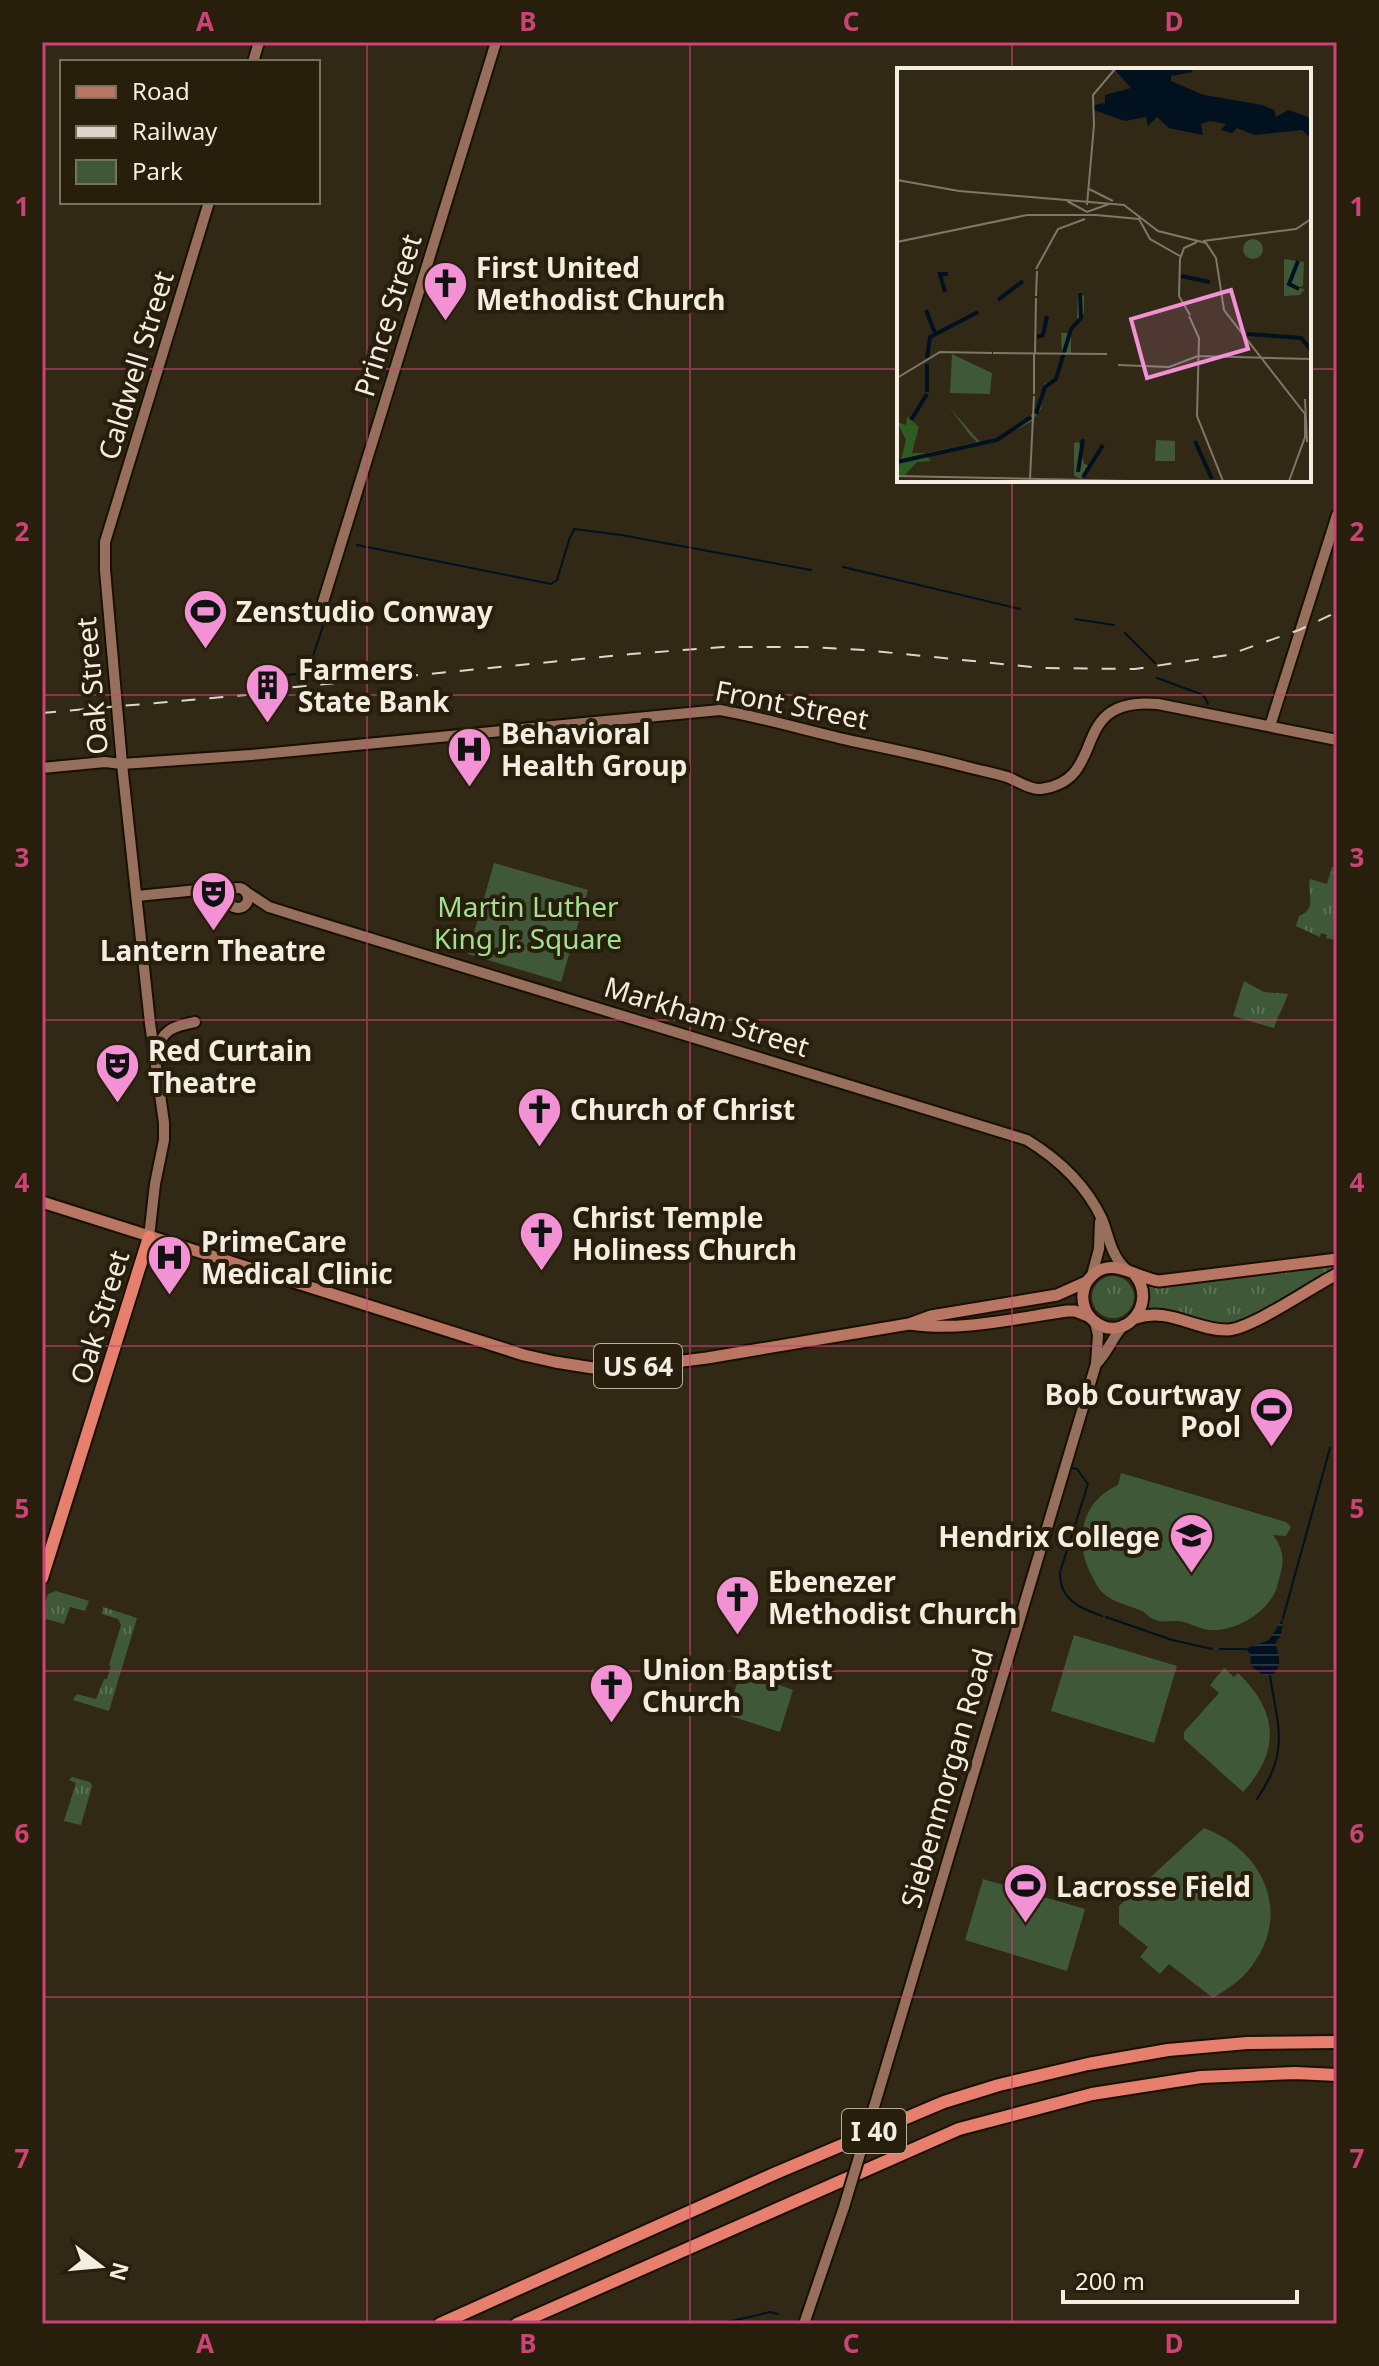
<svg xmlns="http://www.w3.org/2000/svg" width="1379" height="2366" viewBox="0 0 1379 2366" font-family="'Noto Sans',sans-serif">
<defs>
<pattern id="grass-tufts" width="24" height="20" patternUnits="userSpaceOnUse" patternTransform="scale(2)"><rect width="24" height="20" fill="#3f5838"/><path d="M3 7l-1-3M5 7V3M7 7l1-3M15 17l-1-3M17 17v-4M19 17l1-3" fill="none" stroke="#5b7054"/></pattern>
<pattern id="water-rules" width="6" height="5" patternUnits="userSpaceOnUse" patternTransform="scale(2)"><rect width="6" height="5" fill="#011120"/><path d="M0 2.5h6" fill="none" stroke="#273440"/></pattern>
</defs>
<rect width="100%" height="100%" fill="#312816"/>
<!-- grass -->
<g fill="url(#grass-tufts)">
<path d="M1332,867L1337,868V940L1326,938L1327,935L1321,933L1320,937L1296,926L1299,916C1319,908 1306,893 1310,879L1327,884Z"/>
<path d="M1244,981L1264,992L1288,994C1284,1007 1278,1015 1274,1028L1233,1016Z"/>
<path d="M1337,1262V1268C1302,1280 1261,1322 1226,1324C1208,1325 1189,1315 1172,1310C1164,1308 1156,1308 1147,1308L1149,1297L1147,1285L1162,1286Z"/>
<circle cx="1113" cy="1297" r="21"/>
<polygon points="56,1591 89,1601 85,1611 70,1607 64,1624 46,1619 42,1630 42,1612 48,1594"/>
<polygon points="103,1607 137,1618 109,1711 73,1700 77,1694 96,1699 104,1679 107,1679 111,1666 109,1665 121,1625 118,1619 102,1614"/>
<polygon points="72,1777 90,1782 92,1786 81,1825 64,1821 76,1783 69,1780"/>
</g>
<!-- park -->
<g fill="#3f5838">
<polygon points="494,863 588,890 561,982 468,954"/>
<path d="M1121,1473L1286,1522L1291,1527L1286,1536L1273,1535C1287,1554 1283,1565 1277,1587C1269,1612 1236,1632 1210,1630C1198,1629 1186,1620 1174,1621C1166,1621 1160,1623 1151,1618C1148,1616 1145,1612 1142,1611C1128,1605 1114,1603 1103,1593C1097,1588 1094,1579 1090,1572C1074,1539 1082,1501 1118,1485Z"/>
<polygon points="1074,1635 1177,1666 1154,1743 1051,1711"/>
<path d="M1224,1668L1234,1677L1238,1673C1278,1711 1281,1751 1243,1792L1184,1739V1732L1219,1693L1210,1685Z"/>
<polygon points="741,1671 793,1690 780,1732 727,1715"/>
<path d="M1204,1828C1263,1850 1293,1913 1251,1967C1241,1981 1227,1989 1213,1998L1169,1964L1160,1974L1140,1957L1148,1947L1119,1924V1906Z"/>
<polygon points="983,1879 1085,1909 1067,1971 965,1940"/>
</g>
<!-- water -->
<path fill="url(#water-rules)" d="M1283,1618L1281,1636L1276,1641C1276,1654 1285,1663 1273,1674L1264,1676L1251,1666L1250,1653L1245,1649L1269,1640Z"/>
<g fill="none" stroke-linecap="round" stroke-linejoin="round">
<!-- stream -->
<g stroke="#011120" stroke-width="2">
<polyline points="357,545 551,584 557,580 569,540 574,529 621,535 811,570"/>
<polyline points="843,567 1020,609"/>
<polyline points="1075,619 1114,625"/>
<polyline points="1125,633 1155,663"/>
<polyline points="313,656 326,617"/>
<polyline points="253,678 308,673 309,669"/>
<polyline points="1157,678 1198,693 1204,696 1208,704"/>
<path d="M1072,1468L1077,1469L1088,1484L1060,1572C1059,1599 1079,1608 1102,1616"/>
<polyline points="1106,1617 1172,1640 1212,1649"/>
<polyline points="1283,1618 1330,1448"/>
<polyline points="1220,1649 1245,1649"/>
<path d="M1257,1799C1290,1751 1278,1727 1270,1676"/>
<polyline points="719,2324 770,2312 778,2314"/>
</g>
<defs>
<g id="secondary">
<polyline points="253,62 259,42"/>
<polyline points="323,602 496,42"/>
<polyline points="1270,726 1337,515"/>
<path d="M42,768L105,762L122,764L251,755L720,710C766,718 811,732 857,742C896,750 933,758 971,768C983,771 995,773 1007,777C1018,781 1030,790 1041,789C1111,780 1065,696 1158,704L1337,740"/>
<circle cx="238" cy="898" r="10"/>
<path d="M246,892L269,907L304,918L1027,1140C1058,1159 1086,1185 1102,1219C1109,1236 1111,1257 1127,1270"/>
<polyline points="137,896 208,889 234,889"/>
<path d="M157,1054C160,1030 174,1026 195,1022"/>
<polyline points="149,1237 155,1184 164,1140 164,1123 150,1023 122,764 105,570 105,542 209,202"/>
<polyline points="1092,1275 1099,1249 1100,1222"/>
<path d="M1096,1364C1108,1353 1112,1337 1124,1325"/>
<polyline points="874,2107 1096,1364 1098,1335 1095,1322"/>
<polyline points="804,2324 844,2207"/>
</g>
<g id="primary">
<polyline points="42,1202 524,1355 555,1362 593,1368 643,1366 707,1358 909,1324 931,1316 1057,1295 1086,1282"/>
<path d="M1135,1275C1159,1305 1122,1345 1094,1321C1086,1315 1082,1304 1083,1294C1084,1284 1088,1279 1095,1273C1115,1258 1137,1278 1159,1281L1337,1259"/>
<path d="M1136,1318C1169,1307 1194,1330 1227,1330C1252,1329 1311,1287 1337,1274"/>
<path d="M910,1324C961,1332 1016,1318 1067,1311H1075L1090,1317"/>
</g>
<g id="highway">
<polyline points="42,1578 149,1237"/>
<polyline points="440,2324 776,2173 944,2102 999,2085 1088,2064 1168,2050 1247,2043 1337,2042"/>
<polyline points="517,2324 959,2129 1092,2094 1201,2077 1295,2073 1337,2075"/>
</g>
</defs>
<!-- secondary casing -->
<use href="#secondary" stroke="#191002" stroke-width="14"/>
<!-- primary casing -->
<use href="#primary" stroke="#191002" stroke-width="15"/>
<!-- highway casing -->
<use href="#highway" stroke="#191002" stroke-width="16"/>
<!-- secondary -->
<use href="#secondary" stroke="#96705c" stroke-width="10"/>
<!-- primary -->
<use href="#primary" stroke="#b87663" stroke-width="11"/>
<!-- highway -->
<use href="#highway" stroke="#e67f6d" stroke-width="12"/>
<!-- rail -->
<polyline stroke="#ddd6ca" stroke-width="2" stroke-dasharray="14 14" stroke-linecap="butt" points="42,713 246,695 276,689 631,654 723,647 806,647 864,650 1042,668 1135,669 1228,655 1299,630 1337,612"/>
<defs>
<polyline id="secondary-bridge" points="844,2207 874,2107"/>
</defs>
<!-- secondary-bridge casing -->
<use href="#secondary-bridge" stroke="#191002" stroke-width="14" stroke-linecap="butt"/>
<!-- secondary-bridge -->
<use href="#secondary-bridge" stroke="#96705c" stroke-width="10"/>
</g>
<!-- grid -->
<path fill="none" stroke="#cc4376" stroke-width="2" stroke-opacity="0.55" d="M367,42V2324M690,42V2324M1012,42V70M42,369H899M1309,369H1337M1012,480V2324M42,695H1337M42,1020H1337M42,1346H1337M42,1671H1337M42,1997H1337"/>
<!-- icons -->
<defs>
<symbol id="church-pin" viewBox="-11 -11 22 30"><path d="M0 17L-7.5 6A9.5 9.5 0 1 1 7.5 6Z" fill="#f391d5" stroke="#271e0c"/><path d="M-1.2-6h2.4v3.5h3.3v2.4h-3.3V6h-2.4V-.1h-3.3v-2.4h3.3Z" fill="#111"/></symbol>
<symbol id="stadium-pin" viewBox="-11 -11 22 30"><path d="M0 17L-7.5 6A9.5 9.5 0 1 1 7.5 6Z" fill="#f391d5" stroke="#271e0c"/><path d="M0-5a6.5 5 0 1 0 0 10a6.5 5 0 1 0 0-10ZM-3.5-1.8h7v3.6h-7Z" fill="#111"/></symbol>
<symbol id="building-pin" viewBox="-11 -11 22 30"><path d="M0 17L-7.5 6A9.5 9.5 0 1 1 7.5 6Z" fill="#f391d5" stroke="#271e0c"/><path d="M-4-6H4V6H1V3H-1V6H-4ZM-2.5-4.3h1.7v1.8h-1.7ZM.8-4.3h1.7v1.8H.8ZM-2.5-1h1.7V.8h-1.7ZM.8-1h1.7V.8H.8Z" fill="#111"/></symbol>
<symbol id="hospital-pin" viewBox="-11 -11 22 30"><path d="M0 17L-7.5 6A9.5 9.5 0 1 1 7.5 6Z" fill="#f391d5" stroke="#271e0c"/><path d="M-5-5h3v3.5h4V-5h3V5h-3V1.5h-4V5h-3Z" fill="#111"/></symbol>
<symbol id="theatre-pin" viewBox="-11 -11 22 30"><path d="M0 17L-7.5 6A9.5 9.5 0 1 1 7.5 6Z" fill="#f391d5" stroke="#271e0c"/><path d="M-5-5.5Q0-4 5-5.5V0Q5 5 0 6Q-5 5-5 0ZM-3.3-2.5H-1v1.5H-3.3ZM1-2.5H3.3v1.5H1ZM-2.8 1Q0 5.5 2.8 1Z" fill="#111"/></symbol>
<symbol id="university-pin" viewBox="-11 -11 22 30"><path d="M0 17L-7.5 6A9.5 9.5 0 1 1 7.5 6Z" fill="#f391d5" stroke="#271e0c"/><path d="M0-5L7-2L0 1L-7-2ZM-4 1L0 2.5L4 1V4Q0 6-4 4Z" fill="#111"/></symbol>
</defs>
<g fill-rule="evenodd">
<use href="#church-pin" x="420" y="258" width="51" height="69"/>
<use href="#stadium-pin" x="180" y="586" width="51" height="69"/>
<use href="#building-pin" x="242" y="660" width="51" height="69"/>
<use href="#hospital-pin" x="444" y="724" width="51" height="69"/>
<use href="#theatre-pin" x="188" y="868" width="51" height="69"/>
<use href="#theatre-pin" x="92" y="1040" width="51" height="69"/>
<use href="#church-pin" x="514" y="1084" width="51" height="69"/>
<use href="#church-pin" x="516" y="1208" width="51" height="69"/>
<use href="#hospital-pin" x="144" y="1232" width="51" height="69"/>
<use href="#stadium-pin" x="1246" y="1384" width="51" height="69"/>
<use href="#university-pin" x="1166" y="1510" width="51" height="69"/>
<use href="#church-pin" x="712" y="1572" width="51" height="69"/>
<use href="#church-pin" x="586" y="1660" width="51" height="69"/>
<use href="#stadium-pin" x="1000" y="1860" width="51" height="69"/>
</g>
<g text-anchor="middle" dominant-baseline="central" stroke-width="8" stroke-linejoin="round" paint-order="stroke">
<!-- shield labels -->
<g fill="#271e0c" stroke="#b6afa2" stroke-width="2">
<rect x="594" y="1344" width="88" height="44" rx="6"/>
<rect x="842" y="2109" width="64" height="44" rx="6"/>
</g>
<g font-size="26" font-weight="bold" fill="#f4ede2">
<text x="638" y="1366">US 64</text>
<text x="874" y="2131">I 40</text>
</g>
<!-- poi labels -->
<g font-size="28" font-weight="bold" fill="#f4ede2" stroke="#271e0c" text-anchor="start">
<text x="476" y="267">First United<tspan x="476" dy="32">Methodist Church</tspan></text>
<text x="236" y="611">Zenstudio Conway</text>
<text x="298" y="669">Farmers<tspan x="298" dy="32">State Bank</tspan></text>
<text x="501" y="733">Behavioral<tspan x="501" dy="32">Health Group</tspan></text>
<text x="213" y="950" text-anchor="middle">Lantern Theatre</text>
<text x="148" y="1050">Red Curtain<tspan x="148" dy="32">Theatre</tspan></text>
<text x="570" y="1109">Church of Christ</text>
<text x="572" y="1217">Christ Temple<tspan x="572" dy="32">Holiness Church</tspan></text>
<text x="201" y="1241">PrimeCare<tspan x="201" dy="32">Medical Clinic</tspan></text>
<text x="1241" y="1394" text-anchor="end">Bob Courtway<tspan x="1241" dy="32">Pool</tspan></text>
<text x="1160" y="1536" text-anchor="end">Hendrix College</text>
<text x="768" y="1581">Ebenezer<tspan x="768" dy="32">Methodist Church</tspan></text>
<text x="642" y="1669">Union Baptist<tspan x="642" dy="32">Church</tspan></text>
<text x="1056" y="1886">Lacrosse Field</text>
</g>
<!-- street labels -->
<g font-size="28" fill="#f4ede2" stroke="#271e0c">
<text transform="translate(387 315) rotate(-73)">Prince Street</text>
<text transform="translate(135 365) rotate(-73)">Caldwell Street</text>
<text transform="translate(91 686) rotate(-95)">Oak Street</text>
<text transform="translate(792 704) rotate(11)">Front Street</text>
<text transform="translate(707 1016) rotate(17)">Markham Street</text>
<text transform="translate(99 1317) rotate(-73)">Oak Street</text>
<text transform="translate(946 1778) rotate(-74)">Siebenmorgan Road</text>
</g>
<!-- park labels -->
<g font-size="28" fill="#9fe18e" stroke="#271e0c">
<text x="528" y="906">Martin Luther<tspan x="528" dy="32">King Jr. Square</tspan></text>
</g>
</g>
<!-- overview -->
<g transform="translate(897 68)">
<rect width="414" height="414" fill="#312816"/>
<path d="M55,286L95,305L93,326L53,325Z" fill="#3f5838"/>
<path d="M10,348L22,359L15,385H28L34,393L20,394L8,407H0L9,372L0,354L9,357Z" fill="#2e5b21"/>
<path d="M346 181a10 10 0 1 1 20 0a10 10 0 1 1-20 0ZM387,191L407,194L406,218L401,220L408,221L403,227L387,228ZM181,224L187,228V245L174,262V285L166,286L159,311L148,319L144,341L135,353L100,372L32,386L29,393L30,385L80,374L73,367L52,339L83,374L99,371L140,343L147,316L157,311L165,286L164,265H173V261L180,252ZM259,372L278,373V393H258ZM182,374L187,396L191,397L184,411L177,408V375Z" fill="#3f5838"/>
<path d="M294,1L296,4L274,8V13L307,27L365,37L377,42L379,49L391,42L414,50V70L405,62L357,67L340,60L335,65L324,62L329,56L313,53L304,56L306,67L272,60L260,49L251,58L249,49L228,53L197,42V37L208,35V27L234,20L218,2Z" fill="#011120"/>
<path fill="none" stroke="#011120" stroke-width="4" d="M401,193L392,216L402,221M284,208L313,214M48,224L43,206H51M101,232L126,213M29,242L38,265M350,266L404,270L414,282M140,269L146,267L150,248M30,290L33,269L81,244M30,324V296M139,346L148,319L159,311L174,261L184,250L183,225M14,352L30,326M298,373L315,411M0,394L100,372L134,349M181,404L186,371M186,409L206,377"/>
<path fill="none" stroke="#7f7768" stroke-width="2" d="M197,58L196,27L218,1M0,112L62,123L227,137L261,163L309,175L319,190L327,242L408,346V369L392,413M192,121L216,133M170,133L190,144L212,136M190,137L197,57M306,173L399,161L414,151M0,174L130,147H199L242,151L253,171L283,188M139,201L161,161L188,151M139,228L140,203M293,247L282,228L283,191L287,180L300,174M292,248L302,270L300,348L326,413M96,285L210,286M138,285L139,230M137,286V326M301,288L414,291M221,297L272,299L301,288M0,310L43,284L95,285M408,331L410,374M0,408L233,413M133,411L137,328"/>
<path fill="#f391d5" fill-opacity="0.15" stroke="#f391d5" stroke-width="4" d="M334,222L351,281L250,310L234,251Z"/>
<rect width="414" height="414" fill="none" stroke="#f4ede2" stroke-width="4"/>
</g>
<!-- border -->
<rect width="1379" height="2366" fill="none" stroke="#271e0c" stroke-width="88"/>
<!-- legend -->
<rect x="60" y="60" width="260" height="144" fill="#271e0c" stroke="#797162" stroke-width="2"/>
<rect x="76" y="86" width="40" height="12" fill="#b87663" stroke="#797162" stroke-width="2"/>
<text x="132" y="100" font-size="24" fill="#f4ede2">Road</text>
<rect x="76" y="126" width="40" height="12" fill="#ddd6ca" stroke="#797162" stroke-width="2"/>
<text x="132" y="140" font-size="24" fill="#f4ede2">Railway</text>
<rect x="76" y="160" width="40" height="24" fill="#3f5838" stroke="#797162" stroke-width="2"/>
<text x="132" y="180" font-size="24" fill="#f4ede2">Park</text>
<!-- north arrow -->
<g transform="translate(100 2266) rotate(106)" stroke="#271e0c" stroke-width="6" paint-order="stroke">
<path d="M0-6L14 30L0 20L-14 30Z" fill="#f4ede2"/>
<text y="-12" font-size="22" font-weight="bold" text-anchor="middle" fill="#f4ede2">N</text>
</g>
<!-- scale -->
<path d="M1063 2290v12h234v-12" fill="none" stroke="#f4ede2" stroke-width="4"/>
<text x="1075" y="2290" font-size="24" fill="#f4ede2" stroke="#271e0c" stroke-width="6" paint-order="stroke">200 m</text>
<rect x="44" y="44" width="1291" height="2278" fill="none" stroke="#cc4376" stroke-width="3"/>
<g font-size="26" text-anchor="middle" font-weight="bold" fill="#cc4376">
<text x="205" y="31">A</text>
<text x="528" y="31">B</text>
<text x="851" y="31">C</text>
<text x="1174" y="31">D</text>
<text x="22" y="216">1</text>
<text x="1357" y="216">1</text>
<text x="22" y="541">2</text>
<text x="1357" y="541">2</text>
<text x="22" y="867">3</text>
<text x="1357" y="867">3</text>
<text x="22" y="1192">4</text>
<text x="1357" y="1192">4</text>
<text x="22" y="1518">5</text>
<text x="1357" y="1518">5</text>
<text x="22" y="1843">6</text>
<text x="1357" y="1843">6</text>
<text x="22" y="2168">7</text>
<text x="1357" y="2168">7</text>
<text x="205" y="2353">A</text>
<text x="528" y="2353">B</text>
<text x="851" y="2353">C</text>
<text x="1174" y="2353">D</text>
</g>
</svg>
